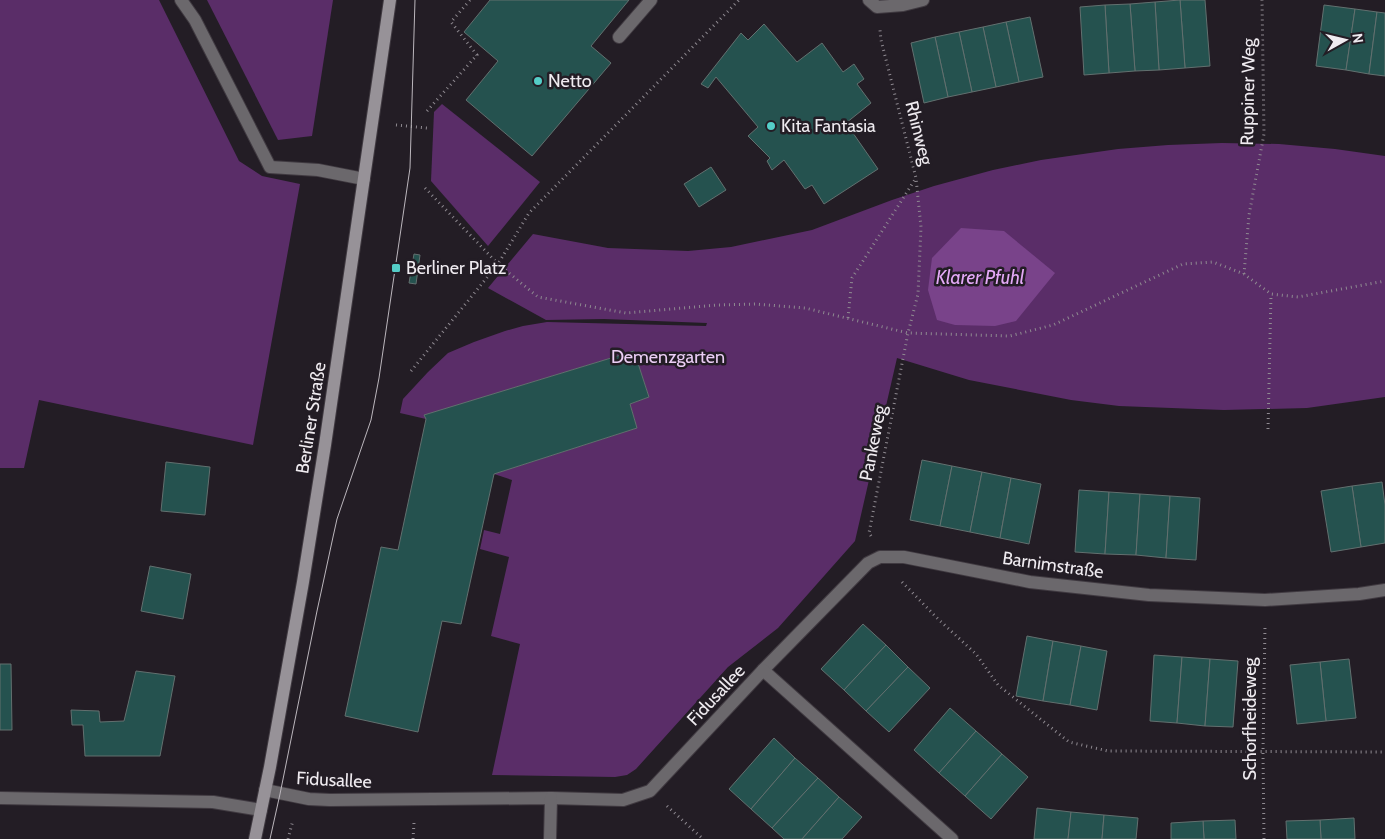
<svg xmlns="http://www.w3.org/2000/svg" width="1385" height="839" viewBox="0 0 1385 839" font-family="Cabin,sans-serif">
<rect width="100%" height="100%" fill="#231d25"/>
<!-- green -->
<g fill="#5a2d68">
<polygon points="0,0 159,0 239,161 262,176 300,184 253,445 39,400 24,468 0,468"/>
<polygon points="207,0 333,0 312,136 278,140"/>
<polygon points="442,104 540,182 488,246 431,181 434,112"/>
<polygon points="1222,143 1279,144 1335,149 1385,156 1385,397 1307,408 1224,410 1119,406 1071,400 969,380 897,358 855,541 778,628 728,667 636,769 627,775 615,777 492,775 520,644 491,636 509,557 480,549 484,530 500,534 512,480 494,474 637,428 630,404 649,397 634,351 425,415 426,419 400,413 403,399 428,372 448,353 474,342 505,331 523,326 547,322 706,326 707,323 604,319 546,320 488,288 533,234 608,248 688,251 731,247 812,230 892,200 934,186 993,170 1041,160 1118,149 1168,145"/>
</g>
<!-- water -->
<polygon fill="#79438a" points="961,228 1004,231 1055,273 1016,321 995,326 955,325 937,320 928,290 932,258"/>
<!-- building -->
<g fill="#25524f" stroke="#62706f">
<polygon points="490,0 629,0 591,46 611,63 532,156 466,100 498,61 464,32"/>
<polygon points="1180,0 1205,0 1210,66 1185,68"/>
<polygon points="1180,0 1185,68 1159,70 1155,2"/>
<polygon points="1155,2 1159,70 1135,71 1130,4"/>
<polygon points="1130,4 1135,71 1109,73 1105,5"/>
<polygon points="1105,5 1109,73 1084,75 1080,7"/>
<polygon points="1324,5 1355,9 1346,70 1316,66"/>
<polygon points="1355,9 1377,12 1369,74 1346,70"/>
<polygon points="1377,12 1385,13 1385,76 1369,74"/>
<polygon points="1030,17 1043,77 1019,82 1006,22"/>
<polygon points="1006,22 1019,82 996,87 983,27"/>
<polygon points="764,24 797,62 822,43 843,72 854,64 864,79 857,84 871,103 846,123 878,169 824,204 812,185 805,189 784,160 772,170 767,161 770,158 748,136 758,127 716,77 708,88 701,84 741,33 748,40"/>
<polygon points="983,27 996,87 972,92 959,32"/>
<polygon points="959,32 972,92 948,97 935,37"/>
<polygon points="935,37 948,97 924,103 911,43"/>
<polygon points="711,167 726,190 699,207 684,184"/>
<polygon points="414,254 420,255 416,284 409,283"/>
<polygon points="634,351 649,397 630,404 637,428 494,474 461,624 442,621 418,732 345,716 381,547 398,550 426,419 424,415"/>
<polygon points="922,460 952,466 940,526 910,520"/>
<polygon points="166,462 210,467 205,515 161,511"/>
<polygon points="952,466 982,472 970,532 940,526"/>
<polygon points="982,472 1011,478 1000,538 970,532"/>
<polygon points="1011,478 1041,484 1029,544 1000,538"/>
<polygon points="1382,482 1385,505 1385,543 1361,547 1352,486"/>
<polygon points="1352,486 1361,547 1331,552 1321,491"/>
<polygon points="1079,490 1109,492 1105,554 1075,552"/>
<polygon points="1109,492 1140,494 1136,555 1105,554"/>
<polygon points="1140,494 1170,496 1166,558 1136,555"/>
<polygon points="1170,496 1200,498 1196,560 1166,558"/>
<polygon points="150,566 191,574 183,619 141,611"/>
<polygon points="863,624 886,645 844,690 821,669"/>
<polygon points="1027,636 1053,641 1043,701 1016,696"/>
<polygon points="1053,641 1081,646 1070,705 1043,701"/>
<polygon points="886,645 908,667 866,711 844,690"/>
<polygon points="1081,646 1107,651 1097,710 1070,705"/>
<polygon points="1154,655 1182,657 1177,723 1150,721"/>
<polygon points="1182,657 1210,659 1205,726 1177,723"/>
<polygon points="1210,659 1238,661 1233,727 1205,726"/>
<polygon points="1349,659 1356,718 1326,721 1320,662"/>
<polygon points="1320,662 1326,721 1297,724 1290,665"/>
<polygon points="0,664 11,664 12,730 0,730"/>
<polygon points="908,667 930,688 889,732 866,711"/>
<polygon points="136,671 175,676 160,756 85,756 83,725 72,725 71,710 99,711 100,722 124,721"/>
<polygon points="950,708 976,731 939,773 914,750"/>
<polygon points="976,731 1002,754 965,796 939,773"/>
<polygon points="774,738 795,758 751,809 729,789"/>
<polygon points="1002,754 1028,777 991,819 965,796"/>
<polygon points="795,758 818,778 772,828 751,809"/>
<polygon points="818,778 839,797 802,839 784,839 772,828"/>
<polygon points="839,797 862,817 842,839 802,839"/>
<polygon points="1037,808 1071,812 1068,839 1034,839"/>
<polygon points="1071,812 1104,815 1102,839 1068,839"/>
<polygon points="1104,815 1138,818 1136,839 1102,839"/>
<polygon points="1354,818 1355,839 1321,839 1320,820"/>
<polygon points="1235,820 1236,839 1204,839 1203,821"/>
<polygon points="1320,820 1321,839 1287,839 1286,821"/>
<polygon points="1203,821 1204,839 1171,839 1171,823"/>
</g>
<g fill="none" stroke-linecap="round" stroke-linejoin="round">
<defs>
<polyline id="lane" points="619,37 651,0"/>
<g id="street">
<polyline points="181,0 195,20 270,167 318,170 364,179"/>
<polyline points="869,0 877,7 903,5 923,0"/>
<polyline points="763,670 868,563 880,557 904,557 1030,582 1149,595 1265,600 1359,594 1385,590"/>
<polyline points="265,790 309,799 330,800 551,798 623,800 650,791 763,670 952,839"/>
<polyline points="0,798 213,802 261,810"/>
<polyline points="550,839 551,798"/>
</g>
<polyline id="secondary" points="255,839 270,767 303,582 325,445 390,0"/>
</defs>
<!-- lane casing -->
<use href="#lane" stroke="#403a41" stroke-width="14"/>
<!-- street casing -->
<use href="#street" stroke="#403a41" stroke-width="14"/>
<!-- secondary casing -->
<use href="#secondary" stroke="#403a41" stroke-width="14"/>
<!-- path -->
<g stroke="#8f8a91" stroke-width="3" stroke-dasharray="1 4" stroke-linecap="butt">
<polyline points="427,111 477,55 451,22 470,0"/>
<polyline points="396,125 427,128"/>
<polyline points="425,188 498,264 538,297 626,313 717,305 755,304 805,308 908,333 1010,336 1053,325 1183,264 1213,262 1244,274 1271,294 1298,297 1385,281"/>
<polyline points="1244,274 1249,215 1264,134 1262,0"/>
<polyline points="848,318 852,278 916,178 881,40 880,30"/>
<polyline points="411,371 498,264 529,213 739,0"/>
<polyline points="1268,429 1271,294"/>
<polyline points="871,536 869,533 908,333 918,294 921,227 916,178"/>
<polyline points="902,582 938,619 976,654 998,685 1069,742 1108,751 1385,752"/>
<polyline points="667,806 703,839"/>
<polyline points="288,839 293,820"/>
<polyline points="413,839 414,823"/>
<polyline points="1264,839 1263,752 1265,625"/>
</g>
<!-- lane -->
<use href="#lane" stroke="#6b686c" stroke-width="12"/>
<!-- street -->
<use href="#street" stroke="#6b686c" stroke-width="12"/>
<!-- secondary -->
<use href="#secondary" stroke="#979298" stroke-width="12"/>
<!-- tram -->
<polyline stroke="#bcb7bd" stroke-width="1" points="270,839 280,794 317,611 333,537 337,519 371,420 379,378 410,168 415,0"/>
</g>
<!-- markers -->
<g fill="#54cdc7" stroke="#231d25" stroke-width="2">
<circle cx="538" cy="81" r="5"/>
<circle cx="771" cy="126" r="5"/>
<rect x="391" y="263" width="10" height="10" rx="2.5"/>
</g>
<g text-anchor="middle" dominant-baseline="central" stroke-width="5" stroke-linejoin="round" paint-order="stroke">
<!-- poi labels -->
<g font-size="18" fill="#efebf0" stroke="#231d25" text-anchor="start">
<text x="548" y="81">Netto</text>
<text x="781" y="126">Kita Fantasia</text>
<text x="406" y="268">Berliner Platz</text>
</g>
<!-- street labels -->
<g font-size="18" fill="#efebf0" stroke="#231d25">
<text transform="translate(1248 92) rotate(-89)">Ruppiner Weg</text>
<text transform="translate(919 133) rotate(76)">Rhinweg</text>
<text transform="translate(311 418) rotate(-81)">Berliner Straße</text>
<text transform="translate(873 443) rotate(-79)">Pankeweg</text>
<text transform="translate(1053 565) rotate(8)">Barnimstraße</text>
<text transform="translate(716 695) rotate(-47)">Fidusallee</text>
<text transform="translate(1250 719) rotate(-90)">Schorfheideweg</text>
<text transform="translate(334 780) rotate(3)">Fidusallee</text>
</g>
<!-- park labels -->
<g font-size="18" fill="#ebcef5" stroke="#231d25">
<text x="668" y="357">Demenzgarten</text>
</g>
<!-- water labels -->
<g font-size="19" font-style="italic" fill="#e4a9f7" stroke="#231d25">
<text x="980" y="277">Klarer Pfuhl</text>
</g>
</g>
<!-- north arrow -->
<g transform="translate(1345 40) rotate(82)" stroke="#231d25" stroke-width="4" paint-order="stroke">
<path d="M0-4L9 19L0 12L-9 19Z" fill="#efebf0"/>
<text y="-8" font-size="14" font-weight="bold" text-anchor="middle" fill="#efebf0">N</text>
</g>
</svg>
